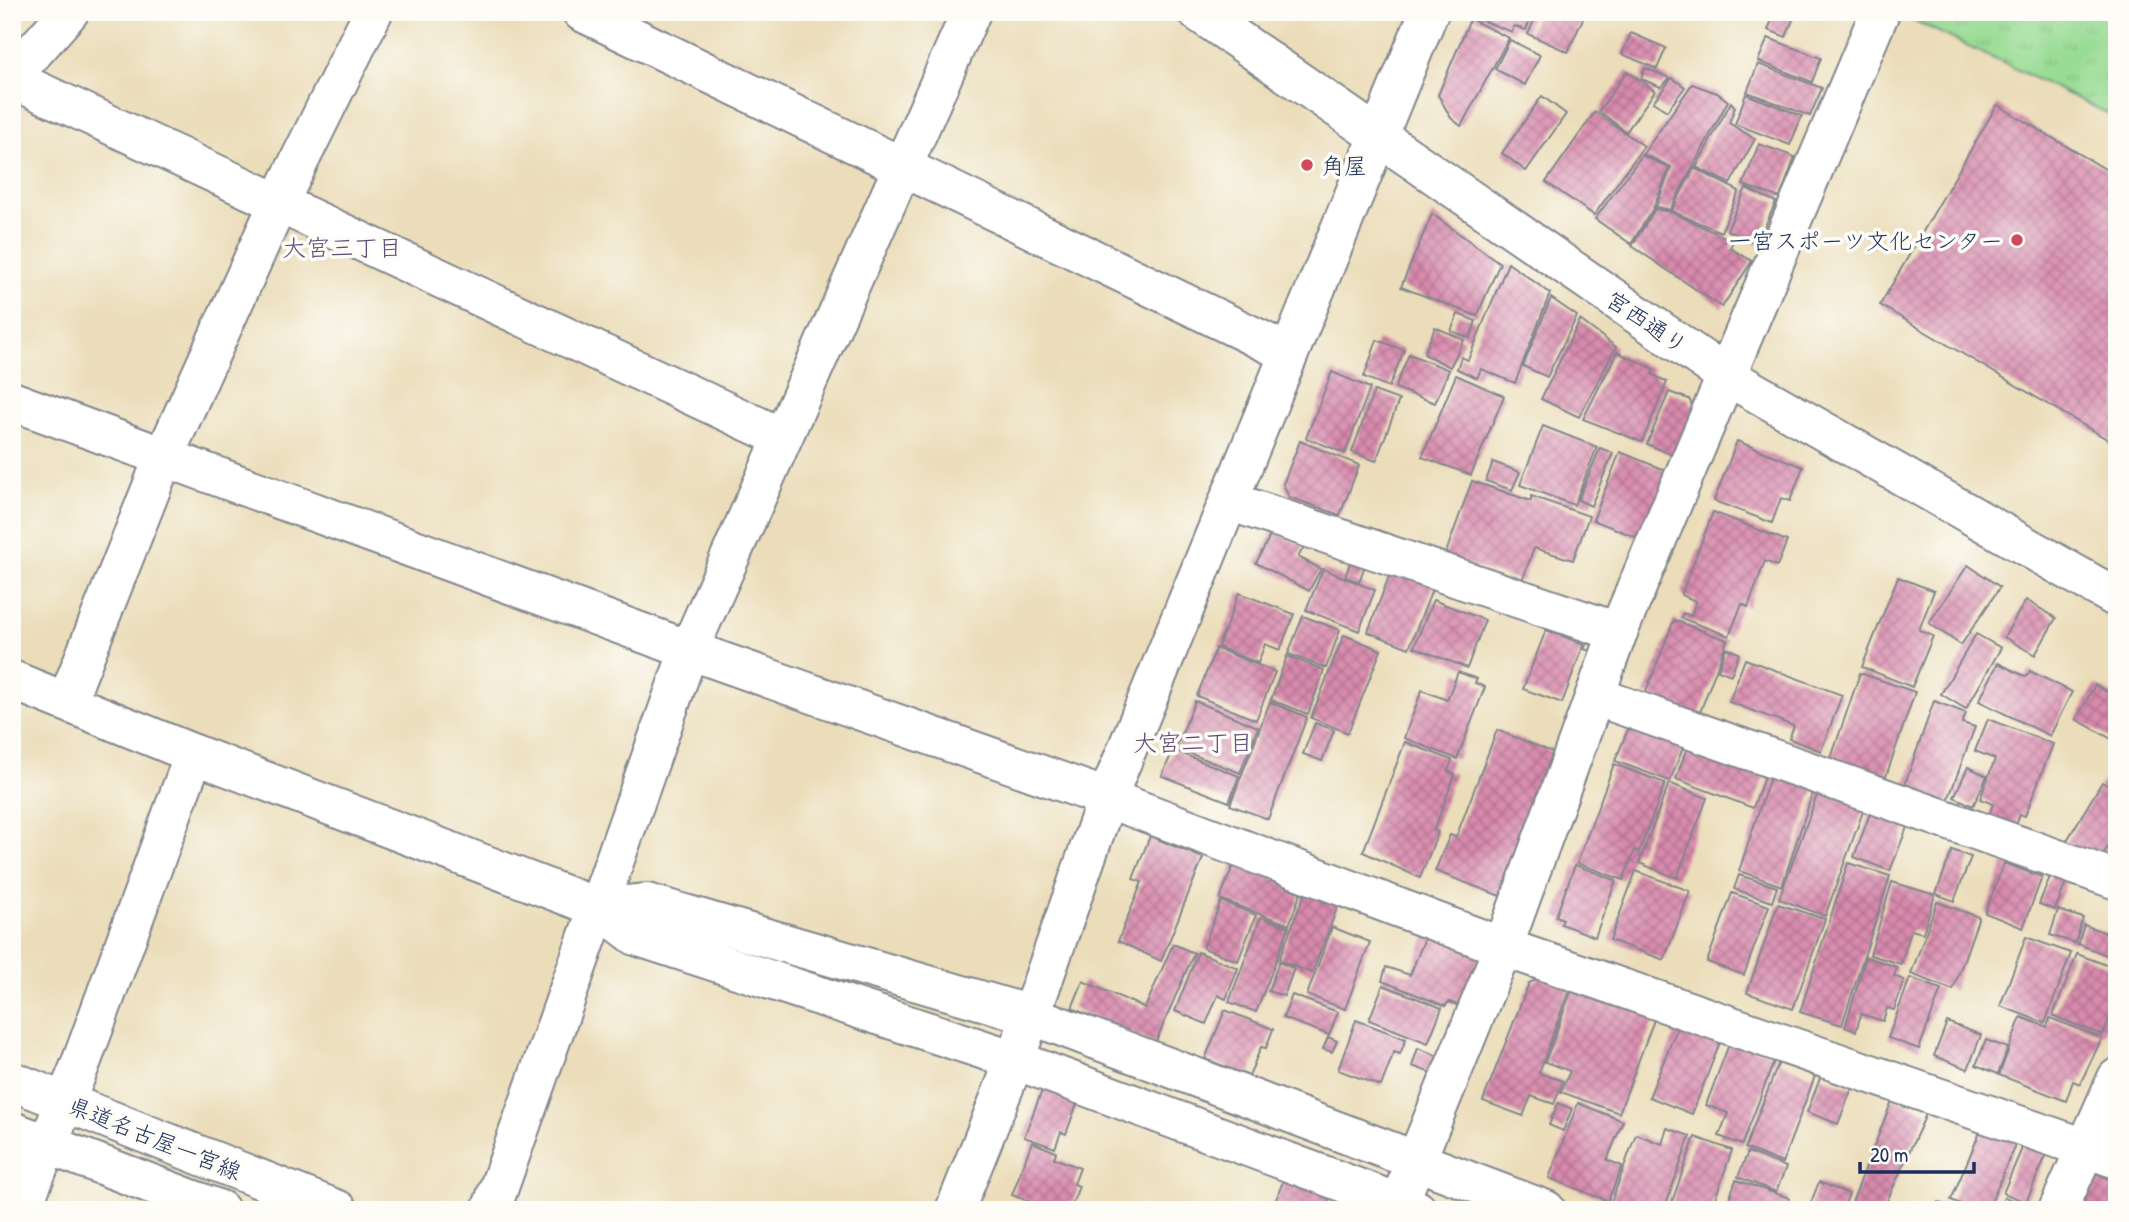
<svg xmlns="http://www.w3.org/2000/svg" width="2129" height="1222" viewBox="0 0 2129 1222" font-family="'Patrick Hand','Klee One',sans-serif">
<defs>
<pattern id="grass-tufts" width="24" height="20" patternUnits="userSpaceOnUse" patternTransform="scale(1.75)"><rect width="24" height="20" fill="#99dc94"/><path d="M3 7l-1-3M5 7V3M7 7l1-3M15 17l-1-3M17 17v-4M19 17l1-3" fill="none" stroke="#83bd82"/></pattern>
<pattern id="building-cross-hatch" width="8" height="8" patternUnits="userSpaceOnUse" patternTransform="scale(1.75)"><rect width="8" height="8" fill="#d98aad"/><path d="M0 0l8 8M0 8l8-8" fill="none" stroke="#af7190"/></pattern>
</defs>
<rect width="100%" height="100%" fill="#fdfcf7"/>
<filter id="ink" filterUnits="userSpaceOnUse"><feTurbulence type="fractalNoise" baseFrequency=".0143" numOctaves="2"/><feDisplacementMap in="SourceGraphic" scale="14" xChannelSelector="R" yChannelSelector="G"/><feConvolveMatrix kernelMatrix="1 2 1 2 8 2 1 2 1" color-interpolation-filters="sRGB"/></filter>
<filter id="wash" filterUnits="userSpaceOnUse"><feTurbulence type="fractalNoise" baseFrequency=".00686" numOctaves="4" result="noise"/><feDisplacementMap in="SourceGraphic" scale="28" xChannelSelector="R" yChannelSelector="G"/><feGaussianBlur stdDeviation="1.57" result="paint"/><feColorMatrix in="noise" values="0 0 0 0 0 0 0 0 0 0 0 0 0 0 0 0 0 1.4 0 .05"/><feComposite in="paint" operator="in"/></filter>
<g filter="url(#wash)">
<rect width="100%" height="100%" fill="#ebddb9"/>
<!-- grass -->
<polygon fill="url(#grass-tufts)" stroke="#5a8679" stroke-width="2" points="1907,12 2117,12 2117,106 2113,116 1905,16"/>
<g id="blocks">
<!-- building -->
<g fill="url(#building-cross-hatch)">
<polygon points="1477,12 1526,12 1532,15 1526,30 1514,26 1512,32 1475,18"/>
<polygon points="1538,12 1586,12 1568,52 1528,34"/>
<polygon points="1775,12 1796,12 1786,37 1768,30"/>
<polygon points="1470,19 1509,38 1461,126 1451,118 1438,95"/>
<polygon points="1631,33 1666,48 1657,69 1622,54"/>
<polygon points="1768,38 1821,58 1812,82 1758,61"/>
<polygon points="1510,40 1540,55 1525,85 1495,69"/>
<polygon points="1758,64 1822,88 1810,116 1747,92"/>
<polygon points="1645,68 1670,78 1661,87 1641,79"/>
<polygon points="1627,71 1655,91 1626,132 1599,111"/>
<polygon points="1672,78 1685,87 1667,111 1653,102"/>
<polygon points="1692,84 1717,93 1728,101 1670,210 1656,207 1671,167 1643,154"/>
<polygon points="1746,94 1802,116 1790,145 1735,124"/>
<polygon points="1542,96 1566,114 1526,171 1502,153"/>
<polygon points="1731,102 1735,107 1729,123 1755,139 1730,184 1696,167"/>
<polygon points="1997,105 2117,176 2117,445 1880,305"/>
<polygon points="1595,112 1644,146 1594,215 1546,182"/>
<polygon points="1759,144 1795,157 1780,198 1743,185"/>
<polygon points="1642,155 1669,168 1653,209 1631,244 1595,219"/>
<polygon points="1694,168 1739,191 1721,232 1671,211"/>
<polygon points="1746,188 1776,202 1757,244 1727,230"/>
<polygon points="1655,209 1671,212 1733,241 1730,248 1752,261 1722,307 1632,246"/>
<polygon points="1432,214 1500,263 1477,316 1401,287"/>
<polygon points="1508,263 1550,293 1515,383 1481,369 1477,378 1457,369 1461,357 1468,360"/>
<polygon points="1551,298 1577,316 1547,377 1523,366"/>
<polygon points="1458,314 1476,321 1470,338 1451,331"/>
<polygon points="1580,320 1616,347 1579,417 1541,399"/>
<polygon points="1435,327 1464,340 1450,367 1424,354"/>
<polygon points="1377,340 1404,350 1389,387 1364,377"/>
<polygon points="1617,352 1654,369 1652,374 1667,382 1642,442 1583,419"/>
<polygon points="1409,354 1449,370 1435,403 1395,388"/>
<polygon points="1332,372 1370,388 1345,453 1306,438"/>
<polygon points="1456,375 1504,396 1471,475 1422,457"/>
<polygon points="1374,391 1399,400 1376,461 1352,452"/>
<polygon points="1669,392 1689,399 1695,412 1674,456 1647,444"/>
<polygon points="1543,426 1597,447 1574,505 1520,485"/>
<polygon points="1300,441 1359,465 1340,515 1289,497 1283,484"/>
<polygon points="1737,441 1803,467 1790,501 1781,498 1772,523 1714,501"/>
<polygon points="1600,448 1613,453 1591,506 1578,500"/>
<polygon points="1620,452 1670,472 1643,540 1593,520"/>
<polygon points="1493,462 1520,472 1512,490 1486,481"/>
<polygon points="1472,481 1531,501 1531,496 1589,516 1573,560 1534,548 1522,581 1444,558"/>
<polygon points="1713,512 1787,541 1777,566 1765,561 1748,607 1742,604 1729,636 1681,618 1683,613 1691,616 1696,601 1681,595"/>
<polygon points="1273,530 1304,547 1298,557 1321,569 1309,591 1256,563"/>
<polygon points="1351,560 1365,565 1359,582 1345,577"/>
<polygon points="1968,565 2000,587 1961,645 1929,623"/>
<polygon points="1393,566 1435,582 1409,648 1368,632"/>
<polygon points="1323,569 1375,590 1359,631 1306,610"/>
<polygon points="1898,577 1934,591 1919,630 1933,636 1912,687 1862,667"/>
<polygon points="1239,593 1294,614 1280,650 1265,644 1258,663 1218,647"/>
<polygon points="1433,600 1485,620 1467,668 1414,647"/>
<polygon points="2026,600 2056,618 2035,655 2004,637"/>
<polygon points="1303,616 1340,630 1326,668 1288,654"/>
<polygon points="1674,620 1727,640 1699,715 1645,694"/>
<polygon points="1546,630 1584,644 1562,703 1523,689"/>
<polygon points="1976,634 2001,648 1966,709 1941,694"/>
<polygon points="1344,635 1381,650 1348,733 1311,718"/>
<polygon points="1588,641 1598,645 1595,653 1584,649"/>
<polygon points="1216,648 1275,672 1256,720 1197,696"/>
<polygon points="1726,648 1739,653 1731,675 1718,670"/>
<polygon points="1287,656 1324,670 1308,714 1271,700"/>
<polygon points="1745,659 1842,695 1821,751 1789,739 1794,726 1729,702"/>
<polygon points="1998,663 2026,677 2030,671 2072,692 2050,736 1979,701"/>
<polygon points="1458,672 1477,679 1475,683 1485,687 1457,759 1404,738 1422,690 1447,700"/>
<polygon points="1860,673 1915,692 1884,782 1829,764"/>
<polygon points="2095,685 2117,697 2117,742 2076,719"/>
<polygon points="1195,701 1258,727 1240,773 1176,748"/>
<polygon points="1934,701 1966,713 1962,723 1975,727 1946,805 1903,790"/>
<polygon points="1270,702 1307,717 1268,819 1230,805"/>
<polygon points="1988,719 2053,744 2025,816 2020,814 2015,828 1988,818 1993,804 1980,799 1995,759 1975,751"/>
<polygon points="1315,723 1334,730 1322,761 1303,754"/>
<polygon points="1642,723 1686,740 1670,781 1615,761 1628,729"/>
<polygon points="1497,730 1555,753 1500,896 1435,871 1450,835 1456,837"/>
<polygon points="1405,742 1452,760 1448,771 1455,774 1434,830 1438,832 1420,878 1363,852"/>
<polygon points="1687,748 1764,777 1753,808 1676,779"/>
<polygon points="1173,750 1239,776 1229,802 1162,776"/>
<polygon points="1614,764 1665,783 1639,852 1635,850 1623,880 1577,863"/>
<polygon points="1968,767 1987,776 1973,806 1954,797"/>
<polygon points="1771,774 1814,789 1782,886 1739,871"/>
<polygon points="2102,782 2117,791 2117,832 2099,861 2066,842"/>
<polygon points="1669,783 1707,798 1677,878 1639,863"/>
<polygon points="1819,790 1865,806 1825,916 1779,899"/>
<polygon points="1872,808 1909,822 1890,871 1854,857"/>
<polygon points="1150,836 1203,858 1161,961 1118,941 1142,882 1133,879"/>
<polygon points="1952,850 1971,857 1954,901 1936,894"/>
<polygon points="1234,863 1302,889 1289,925 1220,899"/>
<polygon points="1848,863 1890,876 1842,1025 1800,1012"/>
<polygon points="2004,863 2042,877 2023,928 1985,913"/>
<polygon points="1575,865 1616,880 1595,937 1561,924 1563,919 1556,916"/>
<polygon points="1636,871 1690,891 1664,960 1610,940"/>
<polygon points="2052,872 2068,878 2055,910 2039,904"/>
<polygon points="1739,875 1777,887 1772,902 1734,889"/>
<polygon points="1892,882 1935,895 1923,933 1911,930 1901,964 1870,955"/>
<polygon points="1306,890 1339,903 1312,973 1279,960"/>
<polygon points="1732,893 1769,906 1744,975 1707,962"/>
<polygon points="1221,901 1256,915 1238,961 1203,948"/>
<polygon points="1937,902 1979,917 1953,990 1911,974"/>
<polygon points="1778,904 1825,919 1793,1009 1747,993"/>
<polygon points="2058,910 2083,918 2075,943 2050,935"/>
<polygon points="1261,917 1289,927 1256,1012 1229,1002"/>
<polygon points="2084,925 2117,937 2117,959 2078,944"/>
<polygon points="1332,927 1370,942 1345,1009 1307,995"/>
<polygon points="1426,935 1476,952 1482,968 1466,1008 1449,1002 1445,1006 1382,981 1386,967 1410,975"/>
<polygon points="2026,937 2071,953 2045,1023 2000,1006"/>
<polygon points="1173,944 1194,953 1155,1044 1072,1008 1083,981 1145,1008"/>
<polygon points="1198,952 1238,968 1226,999 1218,995 1206,1024 1175,1011"/>
<polygon points="2077,954 2117,969 2117,997 2103,1035 2053,1016"/>
<polygon points="1866,957 1897,967 1894,976 1904,980 1894,1010 1887,1008 1883,1021 1861,1014 1856,1031 1845,1027"/>
<polygon points="1279,962 1294,968 1284,996 1268,991"/>
<polygon points="1542,977 1570,987 1539,1073 1563,1081 1554,1104 1531,1096 1523,1116 1483,1101 1529,983"/>
<polygon points="1910,978 1941,989 1919,1049 1888,1038"/>
<polygon points="1383,985 1442,1008 1428,1043 1369,1020"/>
<polygon points="1573,986 1655,1017 1619,1113 1561,1092 1570,1071 1545,1062"/>
<polygon points="1292,995 1338,1012 1329,1035 1283,1018"/>
<polygon points="1225,1010 1273,1029 1266,1048 1261,1047 1249,1076 1205,1059"/>
<polygon points="2021,1017 2047,1027 2050,1018 2102,1038 2080,1084 2073,1081 2066,1101 1999,1075"/>
<polygon points="1356,1020 1406,1039 1400,1054 1394,1052 1381,1086 1338,1070"/>
<polygon points="1947,1022 1981,1035 1968,1069 1934,1056"/>
<polygon points="1679,1024 1721,1040 1692,1114 1649,1097"/>
<polygon points="1328,1037 1337,1041 1332,1052 1323,1049"/>
<polygon points="1731,1039 1776,1056 1742,1145 1719,1136 1728,1113 1706,1105"/>
<polygon points="1986,1040 2008,1048 1998,1074 1976,1065"/>
<polygon points="1418,1048 1445,1059 1439,1076 1412,1066"/>
<polygon points="1779,1062 1815,1076 1782,1163 1745,1148"/>
<polygon points="1821,1076 1852,1088 1838,1124 1807,1112"/>
<polygon points="1043,1088 1078,1101 1066,1134 1061,1132 1055,1148 1024,1137"/>
<polygon points="1893,1098 1927,1112 1883,1210 1849,1210"/>
<polygon points="1558,1103 1572,1109 1563,1131 1549,1125"/>
<polygon points="1578,1103 1623,1121 1607,1160 1622,1166 1608,1201 1549,1178"/>
<polygon points="1983,1125 2017,1140 1988,1210 1974,1210 1951,1200"/>
<polygon points="1667,1128 1690,1136 1664,1210 1631,1210 1611,1203 1636,1134 1662,1144"/>
<polygon points="1695,1137 1732,1150 1711,1210 1669,1210"/>
<polygon points="2025,1141 2042,1148 2046,1156 2026,1202 2003,1193"/>
<polygon points="1032,1142 1056,1152 1054,1158 1080,1168 1074,1184 1079,1186 1070,1210 1051,1210 1012,1195"/>
<polygon points="1748,1152 1786,1167 1776,1192 1738,1177"/>
<polygon points="1287,1171 1333,1189 1325,1210 1272,1210"/>
<polygon points="2096,1173 2117,1182 2117,1210 2080,1210"/>
<polygon points="1736,1180 1789,1198 1785,1210 1725,1210"/>
<polygon points="1819,1182 1849,1194 1843,1210 1808,1210"/>
<polygon points="2004,1197 2023,1204 2021,1210 1999,1210"/>
<polygon points="1938,1202 1947,1206 1945,1210 1934,1210"/>
</g>
</g>
</g>
<g filter="url(#ink)">
<use href="#blocks" fill-opacity="0" stroke="#83868c" stroke-width="2"/>
<g fill="none" stroke-linecap="round" stroke-linejoin="round">
<defs>
<g id="minor">
<polyline points="582,12 1288,353"/>
<polyline points="1198,12 1725,375 2117,598"/>
<polyline points="12,76 69,12"/>
<polyline points="12,79 781,437"/>
<polyline points="12,401 689,650 1107,798 1503,947 2117,1159"/>
<polyline points="1229,501 1618,632"/>
<polyline points="12,680 194,754 599,908 636,936 1015,1060 1417,1210"/>
<polyline points="1595,696 2117,880"/>
<polyline points="67,701 163,459 278,204 373,12"/>
<polyline points="599,908 647,903 1031,1015 1546,1210"/>
<polyline points="21,1210 81,1063 194,754"/>
<polyline points="491,1210 689,650 971,12"/>
<polyline points="955,1210 1015,1060 1107,798 1429,12"/>
<polyline points="1396,1210 1503,947 1618,632 1880,12"/>
<polyline points="2058,1210 2117,1078"/>
</g>
<g id="major">
<polyline points="12,1081 338,1210"/>
<polyline points="12,1131 220,1210"/>
</g>
</defs>
<!-- minor casing -->
<use href="#minor" stroke="#83868c" stroke-width="42"/>
<!-- major casing -->
<use href="#major" stroke="#83868c" stroke-width="42"/>
<!-- minor -->
<use href="#minor" stroke="#fff" stroke-width="38"/>
<!-- major -->
<use href="#major" stroke="#fff" stroke-width="38"/>
</g>
</g>
<!-- markers -->
<g fill="#d1495b" stroke="#fdfcf7" stroke-width="2.5">
<circle cx="1307" cy="165" r="7"/>
<circle cx="2017" cy="240" r="7"/>
</g>
<g text-anchor="middle" dominant-baseline="central" stroke-width="7" stroke-linejoin="round" paint-order="stroke">
<!-- poi labels -->
<g font-size="23" fill="#1b2f5e" stroke="#fdfcf7" text-anchor="start">
<text x="1321" y="165">角屋</text>
<text x="2003" y="240" text-anchor="end">一宮スポーツ文化センター</text>
</g>
<!-- street labels -->
<g font-size="23" fill="#1b2f5e" stroke="#fdfcf7">
<text transform="translate(1647 322) rotate(34)">宮西通り</text>
<text transform="translate(155 1138) rotate(22)">県道名古屋一宮線</text>
</g>
<!-- neighbourhood labels -->
<g font-size="24" fill="#5e4f7a" stroke="#fdfcf7">
<text x="342" y="247">大宮三丁目</text>
<text x="1193" y="742">大宮二丁目</text>
</g>
</g>
<!-- margin -->
<rect width="2129" height="1222" fill="none" stroke="#fdfcf7" stroke-width="42"/>
<!-- scale -->
<path d="M1860 1162v10h114v-10" fill="none" stroke="#1b2f5e" stroke-width="3.5"/>
<text x="1870" y="1162" font-size="21" fill="#1b2f5e" stroke="#fdfcf7" stroke-width="5" paint-order="stroke">20 m</text>
</svg>
